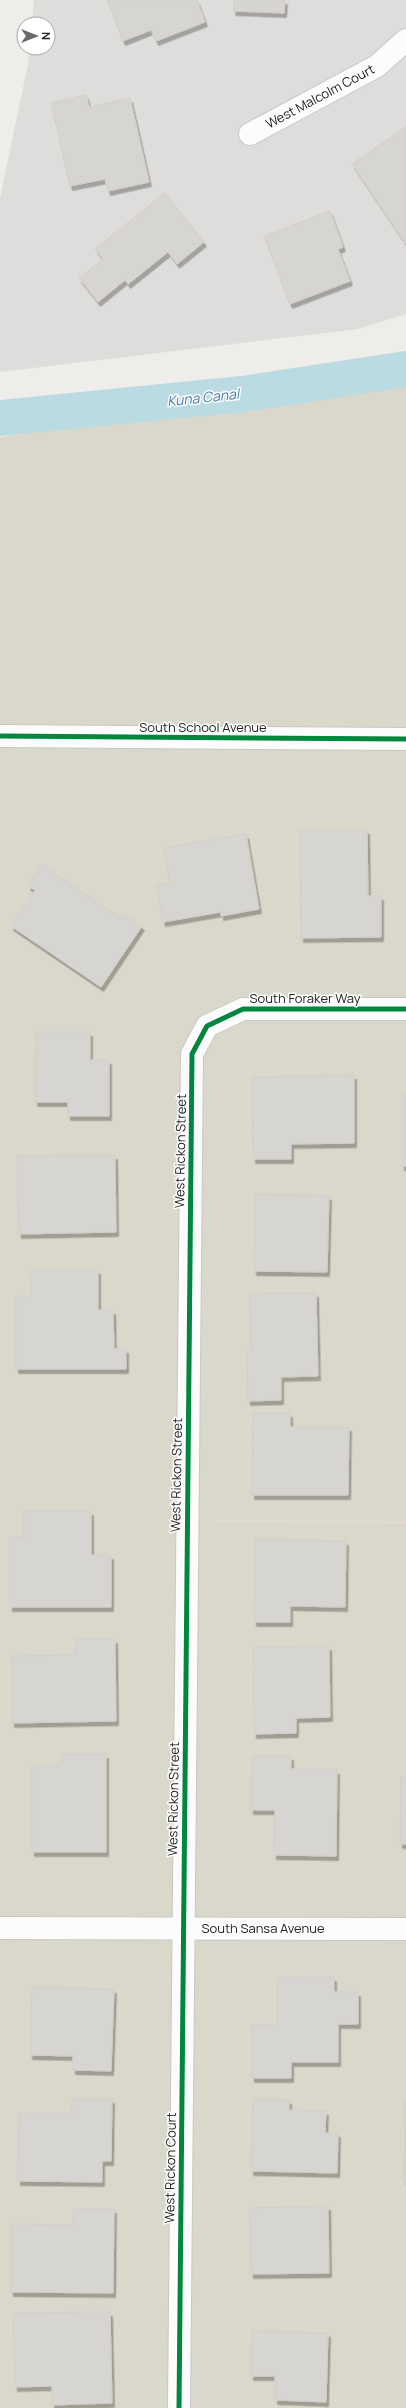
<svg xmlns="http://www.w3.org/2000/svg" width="406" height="2408" viewBox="0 0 406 2408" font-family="Manrope,sans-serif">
<defs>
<filter id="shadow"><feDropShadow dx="2.5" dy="4.5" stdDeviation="0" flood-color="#0004"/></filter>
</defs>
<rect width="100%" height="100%" fill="#efede9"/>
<!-- residential -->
<polygon fill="#dedddb" points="34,0 406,0 406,314 358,329 0,372 0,198 28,64 30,48 48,48 48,24 32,24"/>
<!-- construction -->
<polygon fill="#d9d8ca" points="406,379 406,2408 0,2408 0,437"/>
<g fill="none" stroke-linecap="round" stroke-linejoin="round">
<!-- canal -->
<polyline stroke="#bbdbe3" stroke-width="36" points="0,418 242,394 406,369"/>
</g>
<!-- building -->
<g fill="#d7d5d2" stroke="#d2cfca" filter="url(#shadow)">
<polygon points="107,0 197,0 205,22 156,41 151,30 123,41"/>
<polygon points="234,0 285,0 284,13 233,11"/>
<polygon points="86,95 89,107 130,98 149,182 108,191 105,179 70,186 51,103"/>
<polygon points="406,127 406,244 352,164"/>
<polygon points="165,193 204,242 177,264 168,252 128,284 125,280 98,302 79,278 103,259 95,249"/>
<polygon points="330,211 343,247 338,249 350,281 290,304 264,236"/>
<polygon points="300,830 367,830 368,896 381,896 381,937 301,938"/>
<polygon points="246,834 259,909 221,916 221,912 163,922 156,885 170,883 164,848"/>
<polygon points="42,865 122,919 124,914 142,926 101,987 11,926 35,890 28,886"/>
<polygon points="36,1032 90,1032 90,1060 109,1060 109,1116 68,1116 68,1102 35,1102"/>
<polygon points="354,1075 354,1143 291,1144 291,1159 253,1159 252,1077"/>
<rect x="402" y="1094" width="4" height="72"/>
<polygon points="115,1155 116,1232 19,1234 17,1156"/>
<polygon points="255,1194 329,1196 327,1272 254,1271"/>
<polygon points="30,1270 98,1270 98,1310 113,1310 114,1349 126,1349 126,1369 16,1369 16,1296 31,1296"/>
<polygon points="316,1293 318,1376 281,1377 281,1400 248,1401 247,1350 251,1350 250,1294"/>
<polygon points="253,1413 290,1413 290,1427 349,1427 348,1495 252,1495"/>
<polygon points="24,1511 91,1511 91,1555 111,1555 111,1607 10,1607 10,1537 24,1537"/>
<polygon points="255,1539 346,1541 345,1607 290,1606 290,1622 254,1622"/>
<polygon points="76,1639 115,1639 116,1721 12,1723 12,1656 76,1655"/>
<polygon points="329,1646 330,1717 296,1718 296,1733 254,1734 253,1647"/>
<polygon points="61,1754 106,1754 106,1852 32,1852 32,1766 61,1766"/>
<polygon points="252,1756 291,1756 291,1769 337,1770 336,1856 274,1855 275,1810 251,1810"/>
<polygon points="401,1777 406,1777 406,1844 400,1844"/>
<polygon points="334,1977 334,1992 358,1992 358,2024 338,2024 338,2062 291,2062 291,2078 252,2078 252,2025 277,2025 277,1978"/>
<polygon points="32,1987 114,1989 111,2071 73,2070 73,2056 30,2055"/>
<polygon points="72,2099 112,2099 111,2161 102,2161 102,2182 18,2181 19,2113 72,2114"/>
<polygon points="253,2099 289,2100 289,2110 326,2111 325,2133 338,2133 337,2173 251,2171"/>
<polygon points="405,2101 406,2101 406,2182 404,2182"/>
<polygon points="328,2206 329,2273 251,2274 250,2208"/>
<polygon points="73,2209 114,2209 113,2293 11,2292 11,2224 73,2225"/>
<polygon points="110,2312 112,2403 52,2405 52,2386 15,2387 13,2313"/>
<polygon points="252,2331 328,2333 326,2402 275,2400 275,2376 251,2376"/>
</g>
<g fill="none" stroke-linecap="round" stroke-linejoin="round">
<defs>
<g id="minor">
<polyline points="250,134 377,66 406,40"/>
<polyline points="0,1928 406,1929"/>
<polyline points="179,2408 192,1054 207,1026 243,1009 406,1009"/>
</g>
<polyline id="tertiary" points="0,736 406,739"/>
</defs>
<!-- minor casing -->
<use href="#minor" stroke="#c8c7c5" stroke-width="24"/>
<!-- tertiary casing -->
<use href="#tertiary" stroke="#c8c7c5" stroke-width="24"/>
<!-- path -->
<polyline stroke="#ecdcd9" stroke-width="2.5" stroke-dasharray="2 2" stroke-linecap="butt" points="217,1521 406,1522"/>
<!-- minor -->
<use href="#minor" stroke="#fdfcfc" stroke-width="22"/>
<!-- tertiary -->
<use href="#tertiary" stroke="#fdfcfc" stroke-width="22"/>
<defs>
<g id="cycleway">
<polyline points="0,736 406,739"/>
<polyline points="179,2408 192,1054 207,1026 243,1009 406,1009"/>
</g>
</defs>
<!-- cycleway casing -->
<use href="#cycleway" stroke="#fff" stroke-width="8"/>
<!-- cycleway -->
<use href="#cycleway" stroke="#00873e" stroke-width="5"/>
</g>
<g text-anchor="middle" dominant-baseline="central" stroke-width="3" stroke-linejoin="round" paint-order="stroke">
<!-- street labels -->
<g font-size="13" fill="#212121" stroke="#fff">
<text transform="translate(320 96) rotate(-28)">West Malcolm Court</text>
<text x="203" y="727">South School Avenue</text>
<text x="305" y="998">South Foraker Way</text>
<text transform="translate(180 1151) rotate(-89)">West Rickon Street</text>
<text transform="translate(176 1475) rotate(-89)">West Rickon Street</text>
<text transform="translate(173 1799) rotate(-89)">West Rickon Street</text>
<text x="263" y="1928">South Sansa Avenue</text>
<text transform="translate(170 2168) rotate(-89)">West Rickon Court</text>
</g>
<!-- water labels -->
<g font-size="14" font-style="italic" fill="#4479af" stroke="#fff">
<text transform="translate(203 397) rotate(-6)">Kuna Canal</text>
</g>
</g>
<!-- north arrow -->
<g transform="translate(36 36) rotate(90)"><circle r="19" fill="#ffffff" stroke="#a6a6a6"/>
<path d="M0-3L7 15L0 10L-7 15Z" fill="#696867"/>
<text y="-6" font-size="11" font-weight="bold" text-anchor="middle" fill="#212121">N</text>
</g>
</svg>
